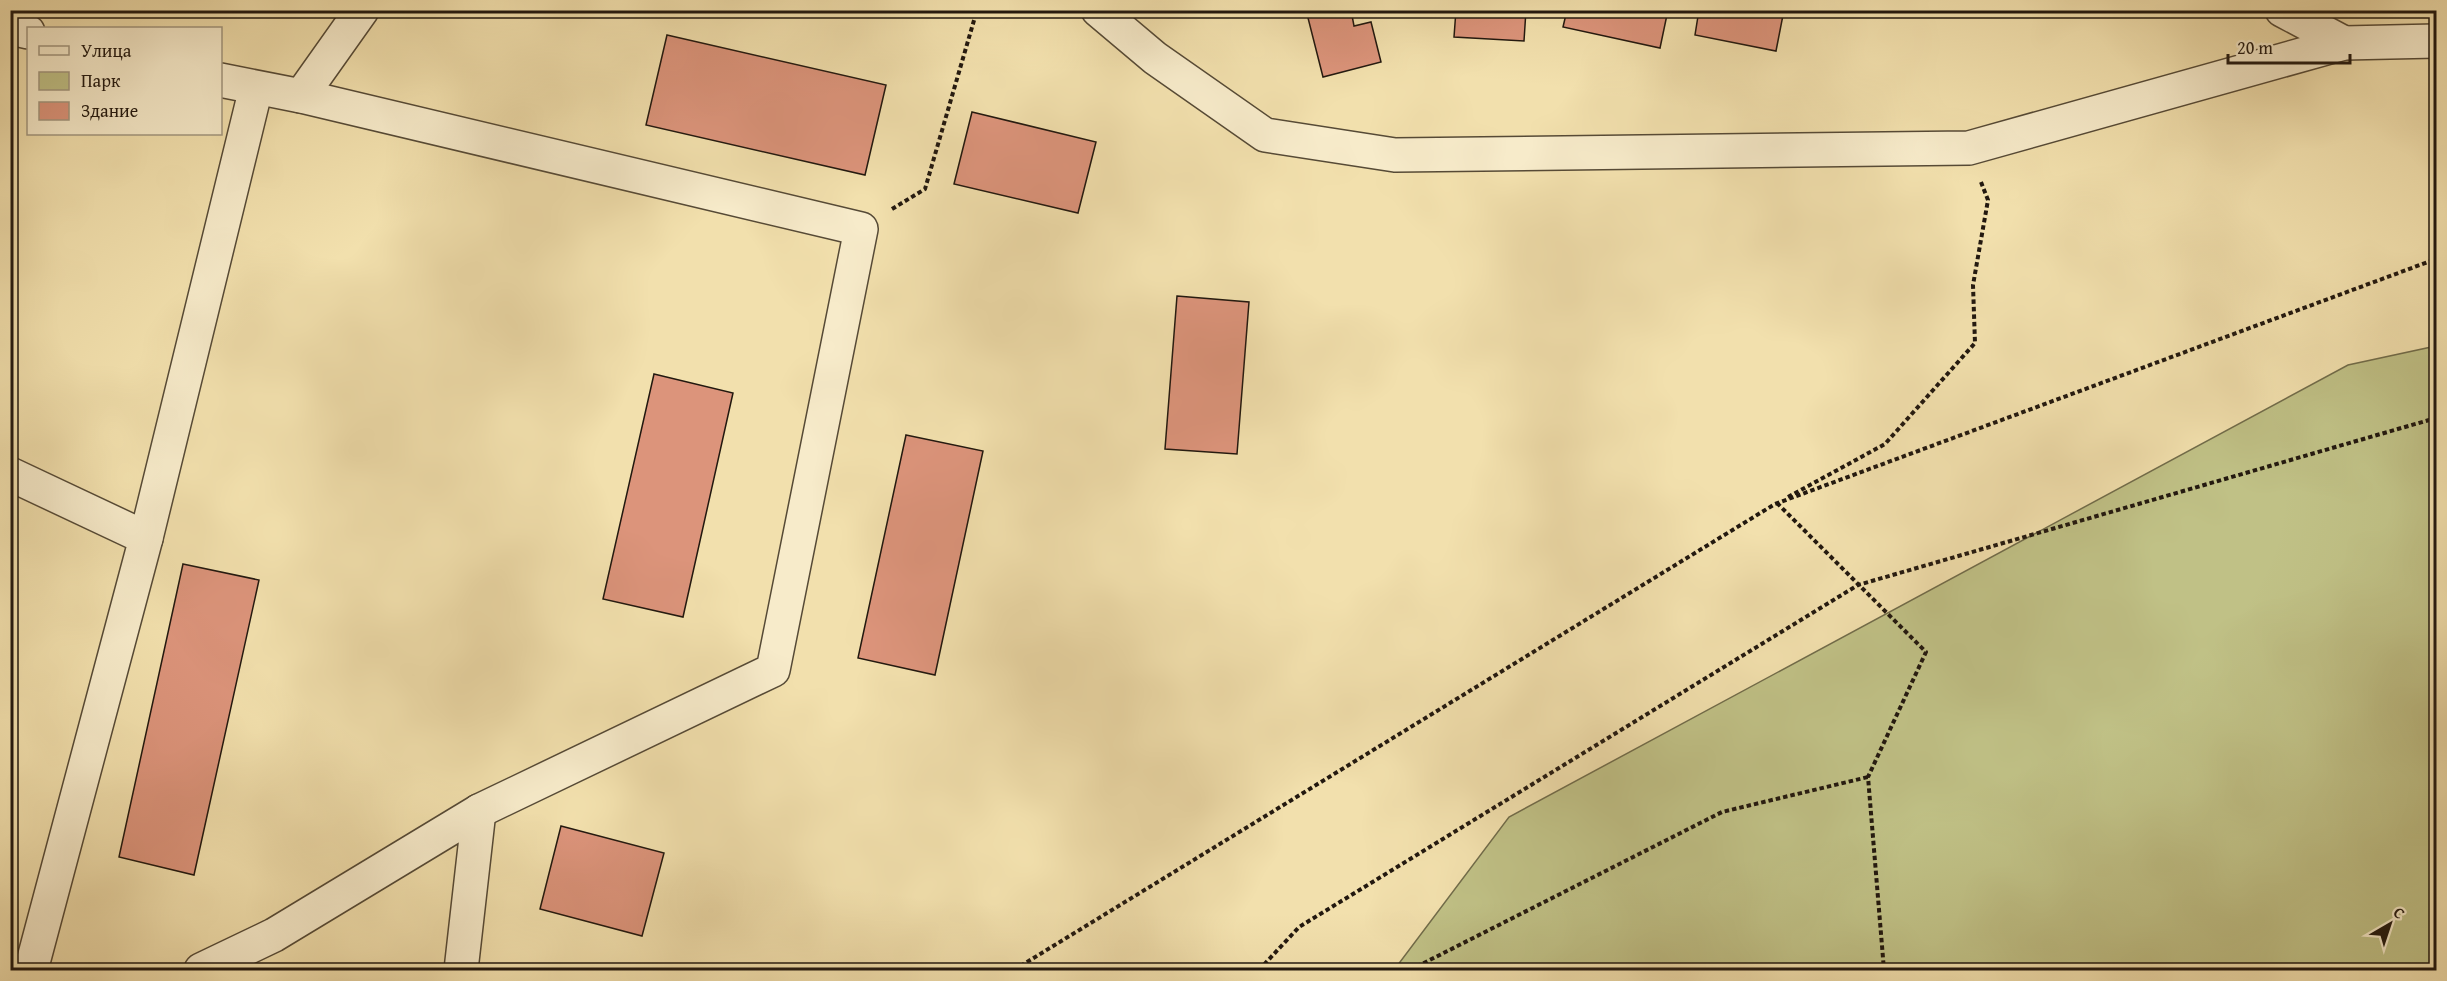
<svg xmlns="http://www.w3.org/2000/svg" width="2447" height="981" viewBox="0 0 2447 981" font-family="'Gentium Book Plus',serif">
<rect width="100%" height="100%" fill="#f2e0ad"/>
<filter id="stains"><feTurbulence type="fractalNoise" baseFrequency=".00333" numOctaves="4"/><feColorMatrix values="0 0 0 0 .2 0 0 0 0 .09 0 0 0 0 .02 0 0 0 .5 -.17"/></filter>
<radialGradient id="worn" r=".72"><stop offset=".6" stop-color="#630" stop-opacity="0"/><stop offset="1" stop-color="#630" stop-opacity=".3"/></radialGradient>
<!-- green -->
<polygon fill="#c0c186" stroke="#716c4a" stroke-width="1.5" points="2436,346 2436,970 1394,970 1509,817 2348,365"/>
<!-- building -->
<g fill="#dc947b" stroke="#22180f" stroke-width="1.5">
<polygon points="1319,10 1351,10 1354,26 1371,22 1381,62 1323,77 1307,14"/>
<polygon points="1456,10 1526,10 1524,41 1454,37"/>
<polygon points="1567,10 1668,10 1660,48 1563,27"/>
<polygon points="1699,10 1784,10 1776,51 1695,35"/>
<polygon points="667,35 886,85 865,175 646,125"/>
<polygon points="972,112 1096,142 1078,213 954,184"/>
<polygon points="1177,296 1249,302 1237,454 1165,449"/>
<polygon points="654,374 733,393 683,617 603,599"/>
<polygon points="906,435 983,451 935,675 858,658"/>
<polygon points="183,564 259,580 194,875 119,857"/>
<polygon points="561,826 664,853 642,936 540,909"/>
</g>
<g fill="none" stroke-linecap="round" stroke-linejoin="round">
<defs>
<g id="minor">
<polyline points="1098,10 1155,58 1265,135 1395,155 1969,148 2344,43 2436,41"/>
<polyline points="2282,10 2344,43"/>
<polyline points="10,28 28,32"/>
<polyline points="220,80 301,96 861,229 773,670 479,811"/>
<polyline points="301,96 362,10"/>
<polyline points="10,474 146,538 31,970"/>
<polyline points="146,538 256,88"/>
<polyline points="201,970 274,935 479,811 461,970"/>
</g>
</defs>
<!-- minor casing -->
<use href="#minor" stroke="#564a36" stroke-width="36"/>
<!-- path -->
<g stroke="#22180f" stroke-width="4" stroke-dasharray="4.5 3" stroke-linecap="butt">
<polyline points="892,209 925,189 977,10"/>
<polyline points="1788,497 1885,444 1975,343 1973,285 1988,200 1981,182"/>
<polyline points="1777,503 1926,652 1868,777 1884,970"/>
<polyline points="1014,970 1775,504 2436,259"/>
<polyline points="1259,970 1299,927 1858,585 2436,418"/>
<polyline points="1410,970 1722,812 1868,777"/>
</g>
<!-- minor -->
<use href="#minor" stroke="#f7ebca" stroke-width="33"/>
</g>
<!-- margin -->
<rect width="2447" height="981" fill="none" stroke="#f2e0ad" stroke-width="36"/>
<rect x="12" y="12" width="2423" height="957" fill="none" stroke="#22180f" stroke-width="3"/>
<rect x="18" y="18" width="2411" height="945" fill="none" stroke="#22180f" stroke-width="1.5"/>
<!-- legend -->
<rect x="27" y="27" width="195" height="108" fill="#f7ebca" stroke="#a2977f" stroke-width="1.5"/>
<rect x="39" y="46" width="30" height="9" fill="#f7ebca" stroke="#a2977f" stroke-width="1.5"/>
<text x="81" y="57" font-size="18" fill="#22180f">Улица</text>
<rect x="39" y="72" width="30" height="18" fill="#c0c186" stroke="#a2977f" stroke-width="1.5"/>
<text x="81" y="87" font-size="18" fill="#22180f">Парк</text>
<rect x="39" y="102" width="30" height="18" fill="#dc947b" stroke="#a2977f" stroke-width="1.5"/>
<text x="81" y="117" font-size="18" fill="#22180f">Здание</text>
<!-- north arrow -->
<g transform="translate(2390 924) rotate(39)" stroke="#f7ebca" stroke-width="4.5" paint-order="stroke">
<path d="M0-4.5L10 22L0 15L-10 22Z" fill="#22180f"/>
<text y="-9" font-size="16" font-weight="bold" text-anchor="middle" fill="#22180f">С</text>
</g>
<!-- scale -->
<path d="M2228 54v9h122v-9" fill="none" stroke="#22180f" stroke-width="3"/>
<text x="2237" y="54" font-size="18" fill="#22180f" stroke="#f7ebca" stroke-width="4.5" paint-order="stroke">20 m</text>
<rect width="100%" height="100%" filter="url(#stains)"/>
<rect width="100%" height="100%" fill="url(#worn)"/>
</svg>
